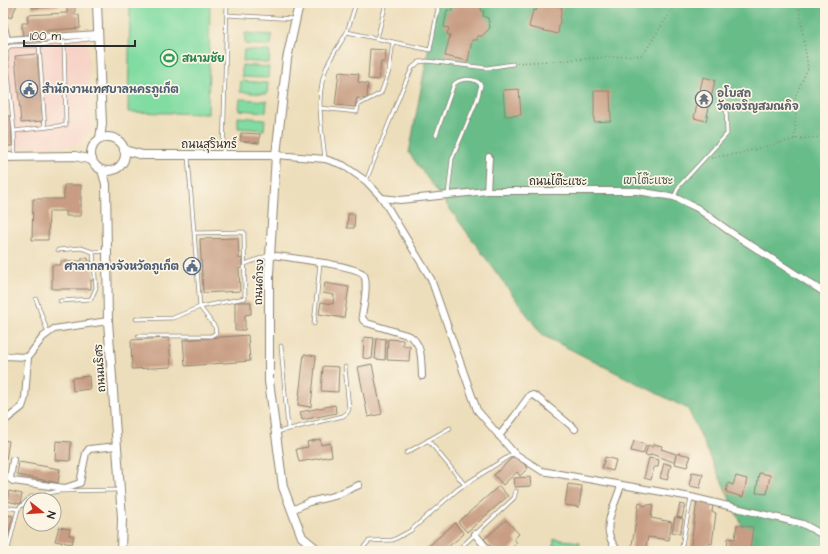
<svg xmlns="http://www.w3.org/2000/svg" width="828" height="554" viewBox="0 0 828 554" font-family="'Architects Daughter','Playpen Sans Thai',sans-serif">
<rect width="100%" height="100%" fill="#fcf5e5"/>
<filter id="ink" filterUnits="userSpaceOnUse"><feTurbulence type="fractalNoise" baseFrequency=".025" numOctaves="2"/><feDisplacementMap in="SourceGraphic" scale="8" xChannelSelector="R" yChannelSelector="G"/><feConvolveMatrix kernelMatrix="1 2 1 2 8 2 1 2 1" color-interpolation-filters="sRGB"/></filter>
<filter id="wash" filterUnits="userSpaceOnUse"><feTurbulence type="fractalNoise" baseFrequency=".012" numOctaves="4" result="noise"/><feDisplacementMap in="SourceGraphic" scale="16" xChannelSelector="R" yChannelSelector="G"/><feGaussianBlur stdDeviation="0.9" result="paint"/><feColorMatrix in="noise" values="0 0 0 0 0 0 0 0 0 0 0 0 0 0 0 0 0 1.4 0 .05"/><feComposite in="paint" operator="in"/></filter>
<g filter="url(#wash)">
<rect width="100%" height="100%" fill="#eddebb"/>
<!-- built -->
<polygon fill="#f7d1c6" points="87,36 91,131 75,146 13,147 5,59 8,45 21,41"/>
<!-- green -->
<g fill="#81dca2" stroke="#568466">
<polygon points="130,3 210,3 208,114 128,112"/>
<polygon points="245,33 272,35 271,46 245,44"/>
<polygon points="244,50 270,51 269,63 243,61"/>
<polygon points="242,65 269,67 268,78 242,77"/>
<polygon points="241,81 268,83 267,94 240,92"/>
<polygon points="240,99 267,101 266,112 239,110"/>
<polygon points="238,117 265,119 264,130 238,128"/>
<polygon points="554,539 580,542 579,551 553,551"/>
</g>
<!-- forest -->
<polygon fill="#68bc88" stroke="#4a745a" points="437,3 825,3 825,551 754,551 688,409 542,335 409,153"/>
<g id="blocks">
<!-- building -->
<g fill="#c89d83">
<polygon points="5,3 12,3 17,5 11,18 3,14 3,7"/>
<polygon points="32,3 59,3 59,6 32,8"/>
<polygon points="61,3 79,3 79,4 62,5"/>
<polygon points="458,3 482,3 481,11 484,11 483,16 488,18 490,28 482,36 477,36 477,40 472,40 468,61 445,56 450,35 447,34 449,28 444,27 447,10 452,11 452,6 457,6"/>
<polygon points="538,3 545,3 562,7 558,34 529,27 533,10 536,11"/>
<polygon points="75,6 75,15 79,15 80,28 40,31 40,37 23,38 22,23 28,23 27,15 67,13 67,7"/>
<polygon points="370,49 386,50 385,62 381,62 379,80 368,79"/>
<polygon points="37,54 43,121 21,123 15,56"/>
<polygon points="339,72 359,74 358,82 368,84 367,99 357,98 355,107 335,105"/>
<polygon points="703,77 715,80 706,121 694,118"/>
<polygon points="519,89 521,115 505,116 503,90"/>
<polygon points="594,91 610,91 611,121 594,122"/>
<polygon points="3,116 11,116 12,146 3,146"/>
<polygon points="241,133 260,134 259,143 240,141"/>
<polygon points="64,185 81,185 81,216 66,216 66,211 49,211 48,240 32,240 33,199 64,199"/>
<polygon points="348,214 355,214 354,228 347,228"/>
<polygon points="238,238 239,259 242,258 242,268 239,268 240,291 203,293 200,239"/>
<polygon points="82,258 88,258 88,261 91,261 91,266 94,266 94,280 91,280 91,289 52,289 52,265 61,265 61,261 82,261"/>
<polygon points="325,283 349,287 344,318 319,314 321,302 333,304 334,295 323,293"/>
<polygon points="235,302 251,302 251,314 245,315 245,330 235,330"/>
<polygon points="248,335 250,361 185,366 183,340"/>
<polygon points="364,337 374,338 372,359 363,358"/>
<polygon points="169,338 171,367 132,369 131,340"/>
<polygon points="377,338 386,339 385,360 375,359"/>
<polygon points="388,339 403,340 403,346 410,346 409,361 387,360"/>
<polygon points="304,354 316,356 311,407 298,405"/>
<polygon points="372,364 382,414 368,417 358,367"/>
<polygon points="323,366 339,367 338,392 321,391"/>
<polygon points="89,376 90,389 73,391 72,378"/>
<polygon points="335,405 336,413 302,420 300,412"/>
<polygon points="320,439 321,445 330,443 332,456 299,462 296,449 308,447 307,442"/>
<polygon points="3,440 9,441 6,460 3,460"/>
<polygon points="56,441 71,442 70,461 55,460"/>
<polygon points="634,441 646,445 643,454 631,451"/>
<polygon points="654,444 662,446 661,449 676,454 674,462 651,454 650,456 645,455 648,445 653,447"/>
<polygon points="678,453 691,456 687,467 675,464"/>
<polygon points="515,455 528,468 520,476 517,472 503,485 494,475"/>
<polygon points="605,457 616,460 613,471 602,468"/>
<polygon points="649,458 659,460 658,467 654,467 651,480 644,478"/>
<polygon points="19,462 60,469 58,483 17,475"/>
<polygon points="664,463 671,465 667,480 660,478"/>
<polygon points="692,472 703,474 700,488 689,486"/>
<polygon points="759,473 770,475 767,494 756,493"/>
<polygon points="736,476 747,479 743,497 726,492 728,483 733,485"/>
<polygon points="530,477 531,486 515,487 514,478"/>
<polygon points="568,484 582,486 579,507 565,505"/>
<polygon points="499,486 508,496 467,532 458,522"/>
<polygon points="9,491 22,494 20,504 7,501"/>
<polygon points="697,501 713,504 712,512 716,513 712,544 708,543 707,551 690,551"/>
<polygon points="639,502 644,506 653,504 651,518 672,522 669,540 648,537 645,551 631,551"/>
<polygon points="680,504 685,505 682,518 677,517"/>
<polygon points="3,514 13,516 4,551 3,551"/>
<polygon points="675,517 683,519 680,534 672,532"/>
<polygon points="506,520 519,534 514,539 517,543 509,551 495,551 484,539"/>
<polygon points="455,523 464,534 443,551 423,551"/>
<polygon points="737,525 753,527 750,551 727,548 728,538 735,539"/>
<polygon points="59,527 70,529 69,535 74,536 72,544 55,541"/>
</g>
</g>
</g>
<g filter="url(#ink)">
<use href="#blocks" fill-opacity="0" stroke="#8c8473" stroke-width="1"/>
<g fill="none" stroke-linecap="round" stroke-linejoin="round">
<defs>
<g id="lane">
<polyline points="227,15 295,19"/>
<polyline points="347,32 356,3"/>
<polyline points="377,39 386,3"/>
<polyline points="39,45 97,38"/>
<polyline points="320,108 357,112 358,105 381,93 389,71 393,42"/>
<polyline points="14,131 66,125 64,43"/>
<path d="M436,135L454,84C461,78 475,77 481,85L477,100L452,159L448,195"/>
<polyline points="223,153 227,3"/>
<polyline points="15,156 14,131 6,54 7,49 10,46 39,45 45,128"/>
<path d="M325,159C322,128 314,94 328,64C333,53 341,43 347,32L430,50L439,3"/>
<polyline points="366,181 402,90 412,68 419,62 427,61 487,68 513,64"/>
<polyline points="674,197 679,186 727,134 726,105"/>
<polyline points="58,250 81,248 93,252 105,251"/>
<polyline points="245,264 269,255"/>
<polyline points="36,299 48,333"/>
<polyline points="60,301 91,299 96,288 93,252"/>
<polyline points="136,319 173,318 200,307 245,298 244,232 195,233"/>
<polyline points="314,324 320,263"/>
<polyline points="138,336 211,336 216,333 215,327 200,307 188,157"/>
<polyline points="281,346 288,429"/>
<polyline points="277,432 343,416 347,413 349,409 345,367"/>
<polyline points="428,440 465,485"/>
<polyline points="406,453 450,428"/>
<polyline points="3,507 18,509"/>
<polyline points="8,549 18,509 31,497 59,491 118,490"/>
<polyline points="360,551 369,541 393,540 410,531 458,489 514,453"/>
<polyline points="457,551 514,498 516,491"/>
<polyline points="681,551 691,498"/>
</g>
<g id="street">
<polyline points="3,22 7,40"/>
<polyline points="3,47 7,40 98,34"/>
<polyline points="276,155 325,159 343,165 366,181 382,198 431,279 477,410 514,453 542,471 691,497 803,524 825,536"/>
<polyline points="487,191 489,157"/>
<polyline points="382,198 400,200 487,191 637,191 674,197 697,208 729,231 825,293"/>
<path d="M271,255C285,257 359,266 364,275C368,282 364,307 362,315L363,320L367,323L410,336C423,345 421,361 422,376"/>
<polyline points="3,356 28,357"/>
<polyline points="3,422 22,407 25,398 28,357 43,337 54,329 108,321"/>
<polyline points="499,436 514,417 530,395 533,395 538,398 575,429"/>
<polyline points="13,460 10,479 13,481 65,488 80,483 86,453 89,449 117,446"/>
<polyline points="292,510 309,502 334,496 359,485"/>
<polyline points="475,534 489,551"/>
<path d="M618,551C615,547 611,542 610,537C604,521 617,501 621,485"/>
</g>
<g id="secondary">
<polyline points="97,3 102,124 100,139"/>
<polyline points="301,3 297,13 287,59 276,155 269,274 269,381 283,487 302,537 319,551"/>
<circle cx="108" cy="154" r="17"/>
<polyline points="124,150 143,155 276,155"/>
<polyline points="3,157 75,156 92,160"/>
<polyline points="102,170 106,184 108,321 122,518 121,551"/>
</g>
</defs>
<!-- lane casing -->
<use href="#lane" stroke="#8c8473" stroke-width="4.5"/>
<!-- street casing -->
<use href="#street" stroke="#8c8473" stroke-width="8"/>
<!-- secondary casing -->
<use href="#secondary" stroke="#8c8473" stroke-width="10"/>
<!-- path -->
<g stroke="#8c8473" stroke-width="1.5" stroke-dasharray="1 3" stroke-linecap="butt">
<polyline points="517,63 643,55 676,3"/>
<polyline points="795,139 796,95 808,68 799,8 801,3"/>
<polyline points="711,158 741,153 795,139 822,137 825,134"/>
</g>
<!-- lane -->
<use href="#lane" stroke="#fff" stroke-width="3"/>
<!-- street -->
<use href="#street" stroke="#fff" stroke-width="6"/>
<!-- secondary -->
<use href="#secondary" stroke="#fff" stroke-width="8"/>
</g>
</g>
<!-- icons -->
<defs>
<symbol id="stadium-ring" viewBox="-11 -11 22 22"><circle r="9.5" fill="#fcf5e5" stroke="#2e9e5b" stroke-width="1.5"/><path d="M0-5a6.5 5 0 1 0 0 10a6.5 5 0 1 0 0-10ZM-3.5-1.8h7v3.6h-7Z" fill="#2e9e5b"/></symbol>
<symbol id="civic-ring" viewBox="-11 -11 22 22"><circle r="9.5" fill="#fcf5e5" stroke="#5c6f8a" stroke-width="1.5"/><path d="M-.6-6.5H3V-4.5H.6V-3L4-1V1h2V6H-6V1h2V-1L-.6-3ZM-1.2 2.5V6h2.4V2.5Z" fill="#5c6f8a"/></symbol>
<symbol id="temple-ring" viewBox="-11 -11 22 22"><circle r="9.5" fill="#fcf5e5" stroke="#6b7280" stroke-width="1.5"/><path d="M0-6L5-2H3V0L6.5 2.5H4V6H1.5V3h-3V6H-4V2.5H-6.5L-3 0V-2H-5Z" fill="#6b7280"/></symbol>
</defs>
<g fill-rule="evenodd">
<use href="#stadium-ring" x="159" y="48" width="20" height="20"/>
<use href="#civic-ring" x="19" y="79" width="20" height="20"/>
<use href="#temple-ring" x="694" y="89" width="20" height="20"/>
<use href="#civic-ring" x="182" y="256" width="20" height="20"/>
</g>
<g text-anchor="middle" dominant-baseline="central" stroke-width="3.5" stroke-linejoin="round" paint-order="stroke">
<!-- leisure labels -->
<g font-size="11" font-weight="bold" fill="#27864d" stroke="#fcf5e5" text-anchor="start">
<text x="182" y="58">สนามชัย</text>
</g>
<!-- service labels -->
<g font-size="11" font-weight="bold" fill="#4e5e75" stroke="#fcf5e5" text-anchor="start">
<text x="42" y="89">สำนักงานเทศบาลนครภูเก็ต</text>
<text x="179" y="266" text-anchor="end">ศาลากลางจังหวัดภูเก็ต</text>
</g>
<!-- worship labels -->
<g font-size="11" font-weight="bold" fill="#5b616d" stroke="#fcf5e5" text-anchor="start">
<text x="717" y="93">อุโบสถ<tspan x="717" dy="13">วัดเจริญสมณกิจ</tspan></text>
</g>
<!-- street labels -->
<g font-size="11" fill="#2b2b2b" stroke="#fcf5e5">
<text x="209" y="144">ถนนสุรินทร์</text>
<text x="558" y="181">ถนนโต๊ะแซะ</text>
<text transform="translate(259 282) rotate(-88)">ถนนดำรง</text>
<text transform="translate(100 368) rotate(-94)">ถนนนริศร</text>
</g>
<!-- park labels -->
<g font-size="11" fill="#405749" stroke="#fcf5e5">
<text x="648" y="180">เขาโต๊ะแซะ</text>
</g>
</g>
<!-- margin -->
<rect width="828" height="554" fill="none" stroke="#fcf5e5" stroke-width="16"/>
<!-- north arrow -->
<g transform="translate(42 512) rotate(107)"><circle r="19" fill="#fcf5e5" stroke="#a8a49b"/>
<path d="M0-3L7 15L0 10L-7 15Z" fill="#c8321e"/>
<text y="-6" font-size="11" font-weight="bold" text-anchor="middle" fill="#2b2b2b">N</text>
</g>
<!-- scale -->
<path d="M24 40v6h111v-6" fill="none" stroke="#2b2b2b" stroke-width="2"/>
<text x="30" y="40" font-size="12" fill="#2b2b2b" stroke="#fcf5e5" stroke-width="3" paint-order="stroke">100 m</text>
</svg>
